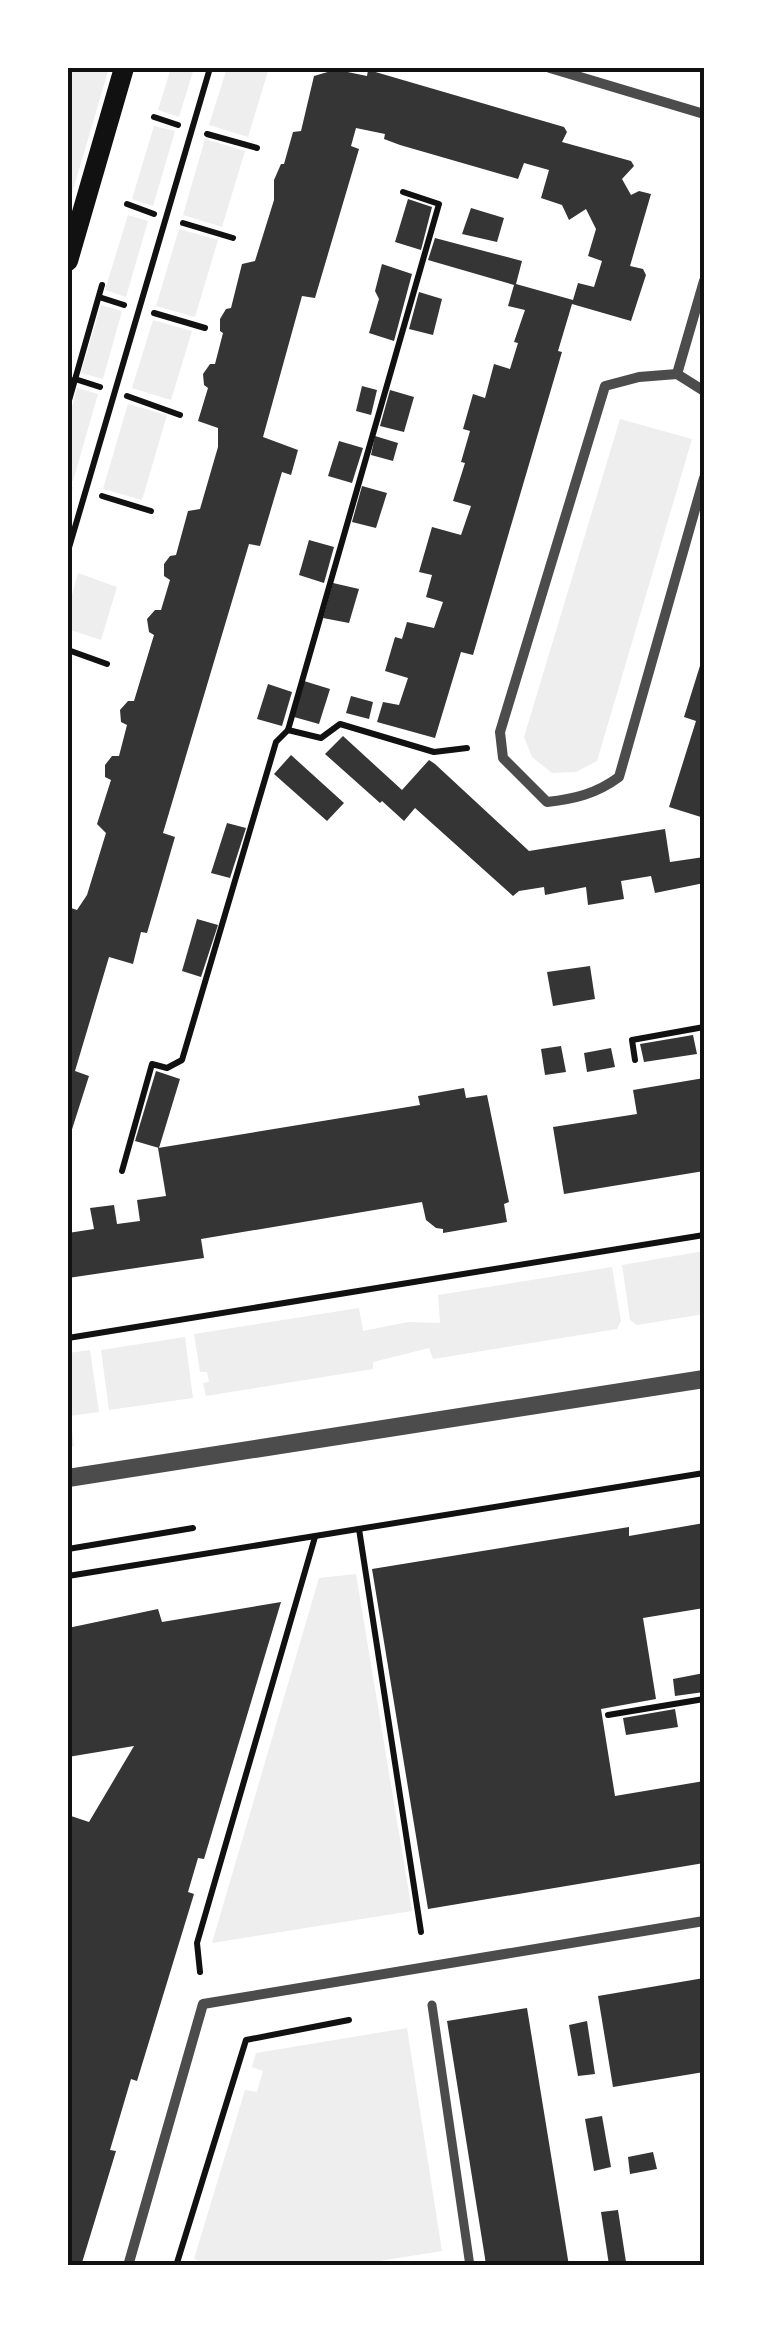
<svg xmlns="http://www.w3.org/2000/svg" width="772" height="2333" viewBox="0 0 772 2333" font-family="Poppins,sans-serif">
<rect width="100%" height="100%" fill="#fff"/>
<!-- green -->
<g fill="#eee">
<polygon points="68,68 109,68 68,207"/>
<polygon points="171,68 194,68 179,117 158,110"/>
<polygon points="227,68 269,68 248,137 209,125"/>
<polygon points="154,126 175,131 153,206 132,199"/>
<polygon points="205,139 245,151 222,227 183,215"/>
<polygon points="128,215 148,221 126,297 105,290"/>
<polygon points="179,229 218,240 195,317 156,306"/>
<polygon points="101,305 122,311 103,379 81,373"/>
<polygon points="153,320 192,331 171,400 132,388"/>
<polygon points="77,388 98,394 73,481 68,480 68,422"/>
<polygon points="128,404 167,415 142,500 103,489"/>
<polygon points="620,419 692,439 597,761 576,772 552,773 532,757 524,737"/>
<polygon points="78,573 117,587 101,640 68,629 68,609"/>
<polygon points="704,1251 704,1314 637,1325 630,1320 622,1265"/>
<polygon points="612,1267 621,1321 617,1329 433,1359 429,1348 373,1362 373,1369 206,1396 203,1383 209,1382 207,1372 200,1372 194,1334 359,1308 363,1331 408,1322 440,1323 438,1295"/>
<polygon points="185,1337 193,1398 109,1410 101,1350"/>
<polygon points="90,1350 99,1412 70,1416 74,1446 68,1447 68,1353"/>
<polygon points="356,1574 412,1911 212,1943 319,1578"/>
<polygon points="407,2028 442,2251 348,2266 216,2266 194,2259 245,2090 257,2092 263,2071 252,2067 256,2053"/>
</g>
<!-- building -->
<g fill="#353535">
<polygon points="328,68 367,76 368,70 372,71 564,127 567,132 562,142 631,161 634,166 622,179 631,195 639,191 651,194 630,266 643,269 646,275 631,321 572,304 558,351 562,352 473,655 461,652 435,738 377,722 383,702 399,705 408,678 385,671 395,637 402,639 407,622 434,628 443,602 426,597 432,575 419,572 432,527 461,535 471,506 453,501 465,463 461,462 470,431 463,429 473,394 485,398 494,364 510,369 518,343 514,342 515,339 525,310 508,306 514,285 428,260 435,238 522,261 516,284 573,300 578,283 594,287 602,261 588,256 596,229 586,209 569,220 562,205 541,198 549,170 524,163 518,179 400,145 384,139 385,134 356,128 351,146 359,149 315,298 302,296 263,437 298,450 291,475 282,472 260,546 249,544 163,833 175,837 147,933 141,932 133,964 109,957 75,1071 89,1076 68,1142 68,907 77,910 87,895 106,833 97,824 111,780 105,777 105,765 112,756 119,756 127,725 121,722 120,710 128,701 134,701 154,635 149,632 147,619 155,610 161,610 170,580 164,576 164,564 170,556 176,555 188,511 200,509 218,447 218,428 198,421 208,388 204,385 203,374 210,364 215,364 223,333 220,331 220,319 226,309 231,308 242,264 255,261 274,200 274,180 281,164 284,164 293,132 301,131 314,76 331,71"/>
<polygon points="408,199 432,207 421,250 395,242"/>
<polygon points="471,208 504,218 497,242 462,234"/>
<polygon points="382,264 412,274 394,341 369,333 379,299 375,291"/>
<polygon points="419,292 442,299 433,335 409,329"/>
<polygon points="362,386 377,390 371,415 356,411"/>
<polygon points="390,390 414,397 404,432 380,426"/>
<polygon points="375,436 398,443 393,461 371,455"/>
<polygon points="339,441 363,448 352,483 328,476"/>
<polygon points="362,486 387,493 376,528 352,522"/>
<polygon points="309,540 334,547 324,583 299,575"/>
<polygon points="333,583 359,589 349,623 323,618"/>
<polygon points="704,653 704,818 669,807 696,721 684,717"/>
<polygon points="304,681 330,689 319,724 294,717"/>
<polygon points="268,684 292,692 282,726 257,719"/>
<polygon points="351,696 373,702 369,719 346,713"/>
<polygon points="343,736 402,790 429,760 435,764 529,851 665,829 670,862 704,857 704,883 655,893 651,876 621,881 624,899 588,905 586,887 545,895 544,887 519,891 513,896 415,808 404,821 382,801 380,803 325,754"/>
<polygon points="291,755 344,803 327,821 274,774"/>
<polygon points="227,823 246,828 230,878 211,873"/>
<polygon points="197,919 218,925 201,977 182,971"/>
<polygon points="590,966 595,999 553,1006 547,972"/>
<polygon points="693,1035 697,1054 644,1062 640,1044"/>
<polygon points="561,1046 566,1072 545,1075 541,1049"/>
<polygon points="611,1048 615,1067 587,1072 584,1053"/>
<polygon points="156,1071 180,1079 159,1148 135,1141"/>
<polygon points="704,1078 704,1171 564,1194 553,1127 637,1114 633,1090"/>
<polygon points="464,1088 466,1098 487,1095 509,1202 504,1204 507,1222 443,1233 443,1229 436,1228 426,1220 422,1202 201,1239 204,1258 68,1278 68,1233 94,1229 90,1208 114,1205 117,1224 140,1221 137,1200 166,1196 158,1148 420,1105 418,1096"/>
<polygon points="704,1523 704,1608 643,1618 656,1699 601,1709 615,1796 704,1781 704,1863 428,1909 372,1569 629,1527 629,1536"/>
<polygon points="281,1602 204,1859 198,1858 188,1892 194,1894 137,2081 131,2079 110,2150 116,2151 81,2266 68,2266 68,1815 89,1822 134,1746 68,1757 68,1628 158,1609 162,1622"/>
<polygon points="704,1673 704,1692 675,1696 673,1679"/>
<polygon points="675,1709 678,1727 626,1735 623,1718"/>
<polygon points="704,1978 704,2072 613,2087 598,1996"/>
<polygon points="527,2008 558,2198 569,2266 486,2266 485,2258 447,2021"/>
<polygon points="587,2021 595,2074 578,2076 569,2025"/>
<polygon points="602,2116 611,2167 594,2171 585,2119"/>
<polygon points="653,2152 657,2169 630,2174 628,2157"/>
<polygon points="618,2210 626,2262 609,2265 601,2212"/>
</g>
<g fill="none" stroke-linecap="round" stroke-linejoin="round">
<!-- path -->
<g stroke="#111" stroke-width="6">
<polyline points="154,117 178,125"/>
<polyline points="207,134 257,148"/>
<polyline points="127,204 154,214"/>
<polyline points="183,223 233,238"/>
<polyline points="99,297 124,305"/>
<polyline points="154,313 205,328"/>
<polyline points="75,379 100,387"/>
<polyline points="127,396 180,415"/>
<polyline points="68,404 102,285"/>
<polyline points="68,487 69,488"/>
<polyline points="102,496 151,511"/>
<polyline points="68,551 210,68"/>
<polyline points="68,650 107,664"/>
<polyline points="288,730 321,738 340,724 434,752 467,748"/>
<polyline points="635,1060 632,1040 704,1027"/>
<polyline points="122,1171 152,1064 167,1068 182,1060 276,742 288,730 439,204 403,192"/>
<polyline points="68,1338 704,1235"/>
<polyline points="359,1529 421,1932"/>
<polyline points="68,1549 193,1528"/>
<polyline points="68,1576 704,1473"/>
<polyline points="608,1715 704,1699"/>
<polyline points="200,1972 197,1943 315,1537"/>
<polyline points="176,2266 246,2040 349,2020"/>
</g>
<!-- pedestrian -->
<polyline stroke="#4c4c4c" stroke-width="9" points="432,2005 470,2266"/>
<!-- minor -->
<g stroke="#4c4c4c" stroke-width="10">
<polyline points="550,68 704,114"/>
<polyline points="677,374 704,281"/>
<path d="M704,391L677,374L639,377L605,386L500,732L503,758L547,802C574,799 596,794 619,777L704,478"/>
<polyline points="128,2266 203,2004 704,1921"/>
</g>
<!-- tertiary -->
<polyline stroke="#4c4c4c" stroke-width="18" points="68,1478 704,1379"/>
<!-- secondary -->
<polyline stroke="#111" stroke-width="20" points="68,261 124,68"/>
</g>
<!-- border -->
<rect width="772" height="2333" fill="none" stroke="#ffffff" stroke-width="140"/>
<rect x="70" y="70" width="632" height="2193" fill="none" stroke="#111" stroke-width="4"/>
</svg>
